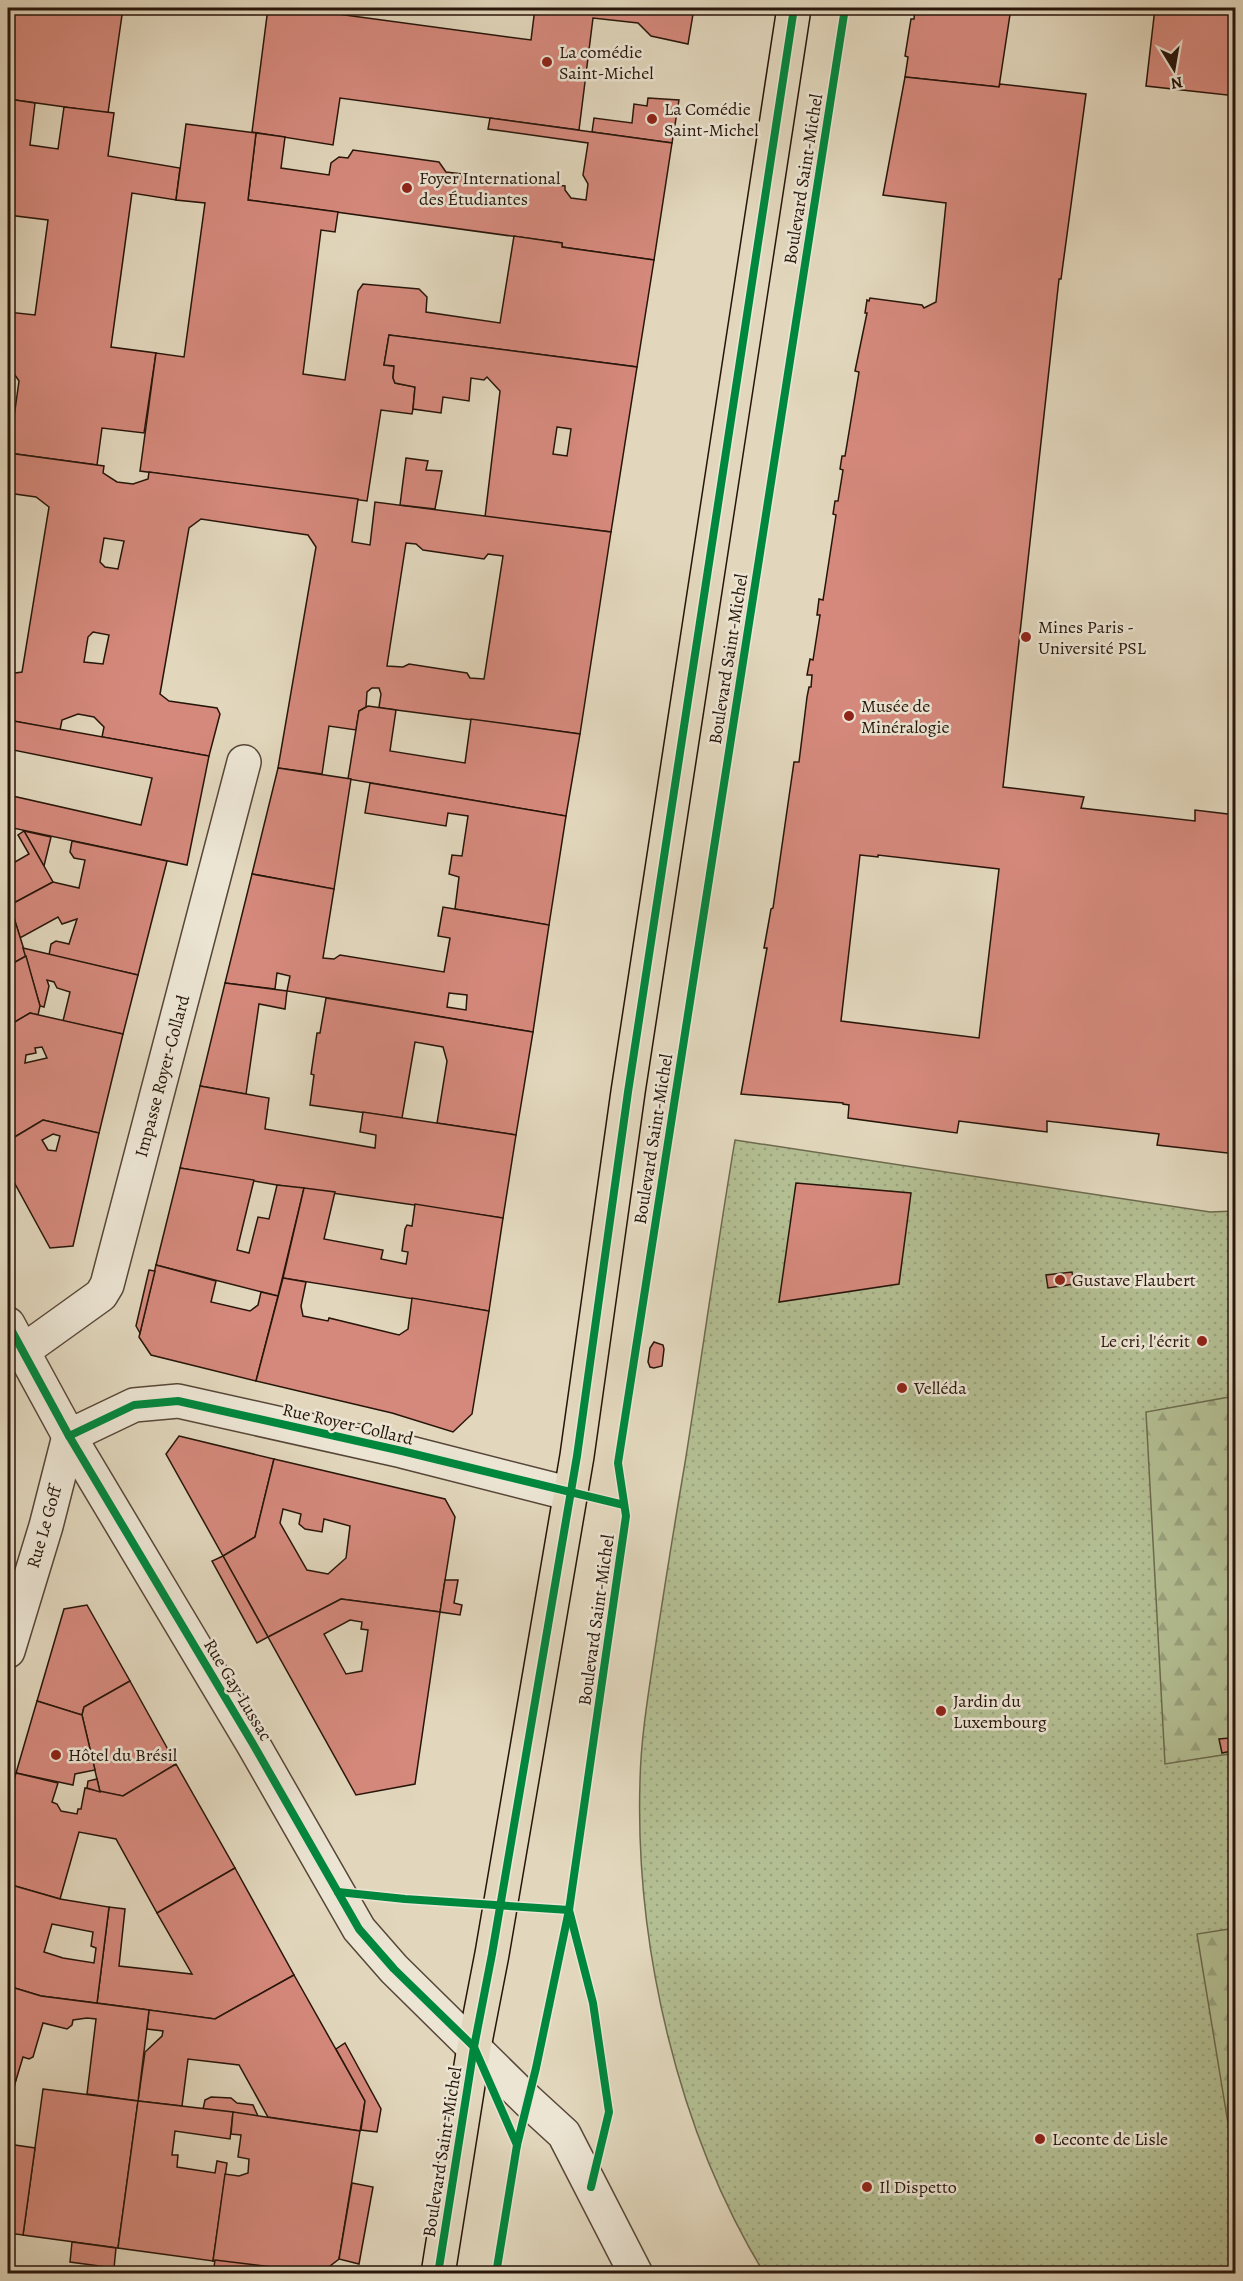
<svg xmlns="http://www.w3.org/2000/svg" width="1243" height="2281" viewBox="0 0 1243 2281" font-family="Alegreya,serif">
<defs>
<pattern id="grass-dots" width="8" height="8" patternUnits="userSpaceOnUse" patternTransform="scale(1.5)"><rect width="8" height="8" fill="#b3be92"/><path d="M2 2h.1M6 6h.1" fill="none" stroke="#9aa27d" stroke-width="1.8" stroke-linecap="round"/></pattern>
<pattern id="forest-firs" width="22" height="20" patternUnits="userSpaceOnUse" patternTransform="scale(1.5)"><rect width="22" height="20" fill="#b3be92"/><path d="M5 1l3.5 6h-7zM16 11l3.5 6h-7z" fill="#9aa27d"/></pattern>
</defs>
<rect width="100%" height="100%" fill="#e2d7bd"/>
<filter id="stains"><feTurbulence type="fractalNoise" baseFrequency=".00333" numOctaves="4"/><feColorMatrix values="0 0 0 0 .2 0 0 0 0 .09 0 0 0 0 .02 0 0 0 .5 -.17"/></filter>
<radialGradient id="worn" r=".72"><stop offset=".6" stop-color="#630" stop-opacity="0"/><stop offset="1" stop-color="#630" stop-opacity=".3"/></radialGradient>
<!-- grass -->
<path fill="url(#grass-dots)" stroke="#6d6a4e" stroke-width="1.5" d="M735,1140L1210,1212L1235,1211V2273H764C678,2132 635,1946 640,1781C641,1733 650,1684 657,1636C666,1578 675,1521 685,1463C702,1355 717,1247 735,1140Z"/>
<!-- forest -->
<g fill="url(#forest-firs)" stroke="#6d6a4e" stroke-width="1.5">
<polygon points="1235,1396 1235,1753 1165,1764 1146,1412"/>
<polygon points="1235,1928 1236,1928 1235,2166 1197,1934"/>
</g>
<!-- building -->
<g fill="#d5897c" stroke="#27150a" stroke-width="1.5" fill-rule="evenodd">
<polygon points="8,8 123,8 108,113 8,99"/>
<polygon points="268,8 293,8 531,40 535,8 694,8 688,44 651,36 638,23 593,18 579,130 340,98 333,145 252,132"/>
<polygon points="915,8 1011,8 999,87 905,77 908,57 905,56 911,19 914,19"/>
<polygon points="1155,8 1236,8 1236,96 1146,86"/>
<path d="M905,77L999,87L1000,84L1086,94L1061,279H1059L1003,787L1084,797L1081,808L1195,821V810L1236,815V1154L1157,1145L1159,1134L1047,1121V1132L959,1121L957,1133L848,1118L849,1105L843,1104V1103L741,1094L767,948H764L768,926L771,909L773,908L794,762H799L807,697L809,687H811L812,675H807L810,659L813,660L820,615H817L819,599L823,600L836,515L833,514L835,501H838L843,470L840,469L842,456H845L859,372L855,371L867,313H865L867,300L869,301L870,298L922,305L924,308L936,302L946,203L883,195ZM860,855L878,857V855L999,869L979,1038L841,1021Z"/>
<polygon points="648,98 679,100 672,143 592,132 594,118 632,123 634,104 647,106"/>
<polygon points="8,99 35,103 30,145 58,149 64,107 114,113 108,156 180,168 176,200 132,193 111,347 156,353 144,433 102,428 97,465 9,453 19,381 13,372 8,372 8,312 35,315 48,220 8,215"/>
<polygon points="490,118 672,143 654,260 562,247 562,243 248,200 256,133 285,137 281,168 329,175 331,163 339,157 348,158 353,150 439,162 446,172 565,186 565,190 571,198 586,200 588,184 583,175 588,143 488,129"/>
<polygon points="186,124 256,133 248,200 338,212 335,232 321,230 303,374 345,380 358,291 363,284 419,289 427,297 426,312 500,323 514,236 562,243 562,247 654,260 637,367 389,335 384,365 394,366 393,378 395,383 415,387 413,409 412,414 381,410 367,501 140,471 156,353 184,357 205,203 176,200"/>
<path d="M389,335L637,367L611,532L485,517L500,391L487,377L484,380L471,378L469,401L443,397L441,413L413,409L415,387L395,383L393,378L394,366L384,365ZM557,427L571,429L567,456L553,454Z"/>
<path d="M8,453L104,466L103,473L117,482L133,484L148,479L149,472L358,499L352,542L370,545L375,502L611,532L580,734L381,708L379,707L381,694L379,688H372L367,692L366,707L359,711L356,730L329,726L322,774L278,768L316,547L308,535L201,519L189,528L160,694L169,701L217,708L220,714L209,756L102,737L104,727L94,717L78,714L62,720L60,730L8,720V674L22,672L49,507L36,497L8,493ZM104,538L124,541L118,569L105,567L100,562ZM406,543L416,544L423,550L484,559L488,554L503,556L484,679L470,678L467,673L409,664L403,667L387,666ZM93,632L109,635L103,664L84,662L88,637Z"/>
<polygon points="406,458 428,461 426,470 442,471 435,509 400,505"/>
<polygon points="368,706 396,710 390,751 465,763 471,719 580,734 566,816 348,779 359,711"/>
<polygon points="8,720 209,756 187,865 8,827 8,795 141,825 152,778 8,749"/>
<polygon points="278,768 351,779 334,889 252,874"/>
<polygon points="370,783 566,816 549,925 455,909 459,877 449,874 452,855 462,856 468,816 448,813 446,826 365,813"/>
<polygon points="24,831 51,837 44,866"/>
<polygon points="24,831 53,882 8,906 8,866 29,854 18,835"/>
<polygon points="72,841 167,861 138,975 49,955 51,944 56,941 69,944 77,919 62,924 58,917 20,938 10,905 53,882 79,888 85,860 74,858 70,852"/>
<path d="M252,874L334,889L323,958L334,959L340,955L444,972L450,938L438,936L443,907L549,925L533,1032L287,991L290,976L277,973L275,989L225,983ZM449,993L467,995L466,1010L447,1007Z"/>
<polygon points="10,905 26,956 8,966 8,906"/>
<polygon points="23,948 138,975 123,1034 63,1021 70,992 57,988 54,982 47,980 49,986 44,1007 40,1006"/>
<polygon points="26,956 40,1006 38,1015 30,1013 8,1026 8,966"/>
<polygon points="225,983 287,991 285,1009 259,1004 246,1094 200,1086"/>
<polygon points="326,998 533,1032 516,1135 437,1123 447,1061 443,1047 415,1042 402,1118 310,1105 314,1075 311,1074 317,1033 320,1033"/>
<path d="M30,1013L123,1034L99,1133L43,1120L8,1141V1026ZM42,1047L47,1058L25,1063L26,1055L36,1053L35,1048Z"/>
<polygon points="200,1086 269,1098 265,1129 375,1148 376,1135 360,1132 363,1112 516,1135 503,1218 277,1185 180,1168"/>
<path d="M43,1120L99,1133L73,1246L50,1248L8,1171V1141ZM53,1134L60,1136L56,1151L48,1150L42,1140Z"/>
<polygon points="180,1168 254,1180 237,1250 249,1253 258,1217 269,1219 277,1185 304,1188 278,1296 156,1265"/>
<polygon points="796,1183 911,1193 899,1284 779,1302"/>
<polygon points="304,1188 335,1192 324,1239 383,1250 381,1259 406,1264 408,1252 402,1251 405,1229 407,1225 412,1226 415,1204 503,1218 489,1311 283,1278"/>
<polygon points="156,1265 216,1281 211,1302 250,1311 258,1305 261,1292 278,1296 256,1381 151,1355 139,1337"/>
<polygon points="149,1270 155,1271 140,1333 136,1326"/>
<polygon points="1072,1272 1074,1284 1048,1288 1046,1275"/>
<polygon points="283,1278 306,1282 301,1306 303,1316 328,1321 329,1318 399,1335 408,1329 412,1298 489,1311 472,1414 453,1432 392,1413 256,1381"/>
<polygon points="654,1342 663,1345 664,1349 662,1366 654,1368 650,1367 648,1362 650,1348"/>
<polygon points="179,1436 274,1459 255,1537 223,1556 166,1454"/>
<path d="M274,1459L445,1499L455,1517L440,1612L341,1599L268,1637L223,1556L255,1537ZM283,1509L301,1514L299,1524L305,1529L322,1532L324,1519L350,1526L346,1558L328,1574L307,1570L280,1523Z"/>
<polygon points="8,1465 14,1477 8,1498"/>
<polygon points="223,1556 268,1637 257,1643 212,1561"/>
<polygon points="445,1580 458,1580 454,1603 462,1605 460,1615 440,1612"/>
<path d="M341,1599L440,1612L415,1784L356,1795L268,1637ZM350,1620L362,1622L361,1629L368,1630L362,1671L346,1674L324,1634Z"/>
<polygon points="87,1605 130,1681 84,1707 82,1715 37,1701 64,1609"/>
<polygon points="130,1681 176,1764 123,1796 100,1792 82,1715 84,1707"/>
<polygon points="37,1701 82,1715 95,1770 75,1774 73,1785 16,1773"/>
<polygon points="1230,1738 1232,1751 1222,1753 1219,1739"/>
<polygon points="176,1764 235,1868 157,1913 116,1839 79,1832 60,1899 8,1884 8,1801 16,1773 58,1783 52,1802 57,1804 61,1811 77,1814 78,1809 81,1809 85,1788 123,1796"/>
<polygon points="97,1779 100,1792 87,1788 88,1781"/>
<polygon points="235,1868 294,1975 215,2019 97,2003 109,1907 125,1909 119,1966 192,1974 157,1913"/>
<path d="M8,1884L60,1899L109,1907L97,2003L41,1996L8,1986ZM52,1924L93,1932L91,1946L96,1948L94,1963L63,1958L44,1952Z"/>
<polygon points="294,1975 365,2101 360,2131 268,2117 239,2065 188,2059 182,2106 138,2101 145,2052 162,2036 163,2031 147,2029 149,2010 215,2019"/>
<polygon points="8,1986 41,1996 149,2010 138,2101 87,2094 96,2019 87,2018 73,2020 72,2025 67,2029 43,2023 33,2057 29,2059 23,2057 16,2080 8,2078"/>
<polygon points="345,2043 381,2109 377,2132 361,2130 365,2101 336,2049"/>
<polygon points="8,2078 16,2080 8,2110"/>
<polygon points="43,2089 138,2101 118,2248 23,2235"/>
<polygon points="211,2097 231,2098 237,2103 253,2105 258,2116 203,2109 205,2100"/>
<polygon points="138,2101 233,2112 230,2139 175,2131 172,2155 178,2155 177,2167 215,2173 217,2161 227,2163 213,2261 118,2248"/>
<polygon points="233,2112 360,2131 339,2259 321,2273 213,2261 225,2174 239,2176 248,2173 249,2159 238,2157 241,2135 231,2134"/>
<polygon points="8,2144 35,2148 23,2235 8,2233"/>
<polygon points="352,2183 373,2187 359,2264 339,2259"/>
<polygon points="72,2242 116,2248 114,2268 70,2262"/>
<polygon points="215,2260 321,2273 321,2274 213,2274"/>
</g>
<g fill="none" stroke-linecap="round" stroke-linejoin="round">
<defs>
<g id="minor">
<polyline points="8,1348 23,1351 101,1295 107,1285 244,762"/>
<polyline points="8,1651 46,1526 69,1436 134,1405 178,1401 402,1451 571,1494"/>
</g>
<polyline id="tertiary" points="8,1324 69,1436 253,1744 359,1929 394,1969 528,2101 564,2134 636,2274"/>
<polyline id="primary" points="438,2274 474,2047 492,1954 577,1456 628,1092 794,8"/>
</defs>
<!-- minor casing -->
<use href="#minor" stroke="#564637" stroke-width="36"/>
<!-- tertiary casing -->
<use href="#tertiary" stroke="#564637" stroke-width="36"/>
<!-- primary casing -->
<use href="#primary" stroke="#27150a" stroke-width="36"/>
<!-- minor -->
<use href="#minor" stroke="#ece5d4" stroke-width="33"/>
<!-- tertiary -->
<use href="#tertiary" stroke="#ece5d4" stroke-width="33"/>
<!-- primary -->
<use href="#primary" stroke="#e2d7bd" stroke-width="33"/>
<defs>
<g id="cycleway">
<polyline points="8,1324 69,1436 253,1744 359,1929 394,1969 474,2047 517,2145"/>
<polyline points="69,1436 134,1405 178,1401 402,1451 624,1505"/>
<polyline points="338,1892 405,1899 569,1910 593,2003 609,2112 591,2187"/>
<polyline points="438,2274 474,2047 492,1954 577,1456 628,1092 794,8"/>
<polyline points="496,2274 517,2145 536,2068 569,1910 626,1516 618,1463 845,8"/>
</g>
</defs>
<!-- cycleway casing -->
<use href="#cycleway" stroke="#ece5d4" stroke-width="11"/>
<!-- cycleway -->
<use href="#cycleway" stroke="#00873e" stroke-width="8"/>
</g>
<!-- markers -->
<g fill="#8f2418" stroke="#ece5d4" stroke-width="2">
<circle cx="547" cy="62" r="6"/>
<circle cx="652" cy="119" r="6"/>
<circle cx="407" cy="188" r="6"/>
<circle cx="1026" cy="637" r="6"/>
<circle cx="849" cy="716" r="6"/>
<circle cx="1060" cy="1280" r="6"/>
<circle cx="1202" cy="1341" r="6"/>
<circle cx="902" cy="1388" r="6"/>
<circle cx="941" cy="1711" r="6"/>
<circle cx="56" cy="1755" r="6"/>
<circle cx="1040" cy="2139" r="6"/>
<circle cx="867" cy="2187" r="6"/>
</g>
<g text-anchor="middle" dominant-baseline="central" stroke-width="5" stroke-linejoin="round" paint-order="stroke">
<!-- poi labels -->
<g font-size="18" fill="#27150a" stroke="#ece5d4" text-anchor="start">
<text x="559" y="52">La comédie<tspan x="559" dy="21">Saint-Michel</tspan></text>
<text x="664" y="109">La Comédie<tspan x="664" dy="21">Saint-Michel</tspan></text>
<text x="419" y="178">Foyer International<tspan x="419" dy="21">des Étudiantes</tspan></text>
<text x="1038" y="627">Mines Paris -<tspan x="1038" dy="21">Université PSL</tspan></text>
<text x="861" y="706">Musée de<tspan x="861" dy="21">Minéralogie</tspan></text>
<text x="1072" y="1280">Gustave Flaubert</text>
<text x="1190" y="1341" text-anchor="end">Le cri, l'écrit</text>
<text x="914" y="1388">Velléda</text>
<text x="953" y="1701">Jardin du<tspan x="953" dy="21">Luxembourg</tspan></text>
<text x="68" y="1755">Hôtel du Brésil</text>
<text x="1052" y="2139">Leconte de Lisle</text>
<text x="879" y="2187">Il Dispetto</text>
</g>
<!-- street labels -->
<g font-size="18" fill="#27150a" stroke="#ece5d4">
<text transform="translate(803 179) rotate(-81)">Boulevard Saint-Michel</text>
<text transform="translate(728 659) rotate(-81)">Boulevard Saint-Michel</text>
<text transform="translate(162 1076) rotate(-75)">Impasse Royer-Collard</text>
<text transform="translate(653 1139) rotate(-81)">Boulevard Saint-Michel</text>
<text transform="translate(348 1424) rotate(13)">Rue Royer-Collard</text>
<text transform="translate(44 1527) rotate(-74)">Rue Le Goff</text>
<text transform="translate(596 1620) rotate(-82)">Boulevard Saint-Michel</text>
<text transform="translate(238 1690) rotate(59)">Rue Gay-Lussac</text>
<text transform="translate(442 2152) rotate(-81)">Boulevard Saint-Michel</text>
</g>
</g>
<!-- margin -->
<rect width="1243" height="2281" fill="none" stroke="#e2d7bd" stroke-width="30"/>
<rect x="9" y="9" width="1225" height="2263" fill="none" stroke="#27150a" stroke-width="3"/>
<rect x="15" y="15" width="1213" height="2251" fill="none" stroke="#27150a" stroke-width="1.5"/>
<!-- north arrow -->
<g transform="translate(1174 69) rotate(169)" stroke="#ece5d4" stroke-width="4.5" paint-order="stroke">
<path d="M0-4.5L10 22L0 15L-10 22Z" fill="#27150a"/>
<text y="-9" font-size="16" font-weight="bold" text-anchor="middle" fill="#27150a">N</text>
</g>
<rect width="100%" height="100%" filter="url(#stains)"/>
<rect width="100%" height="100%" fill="url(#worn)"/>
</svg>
